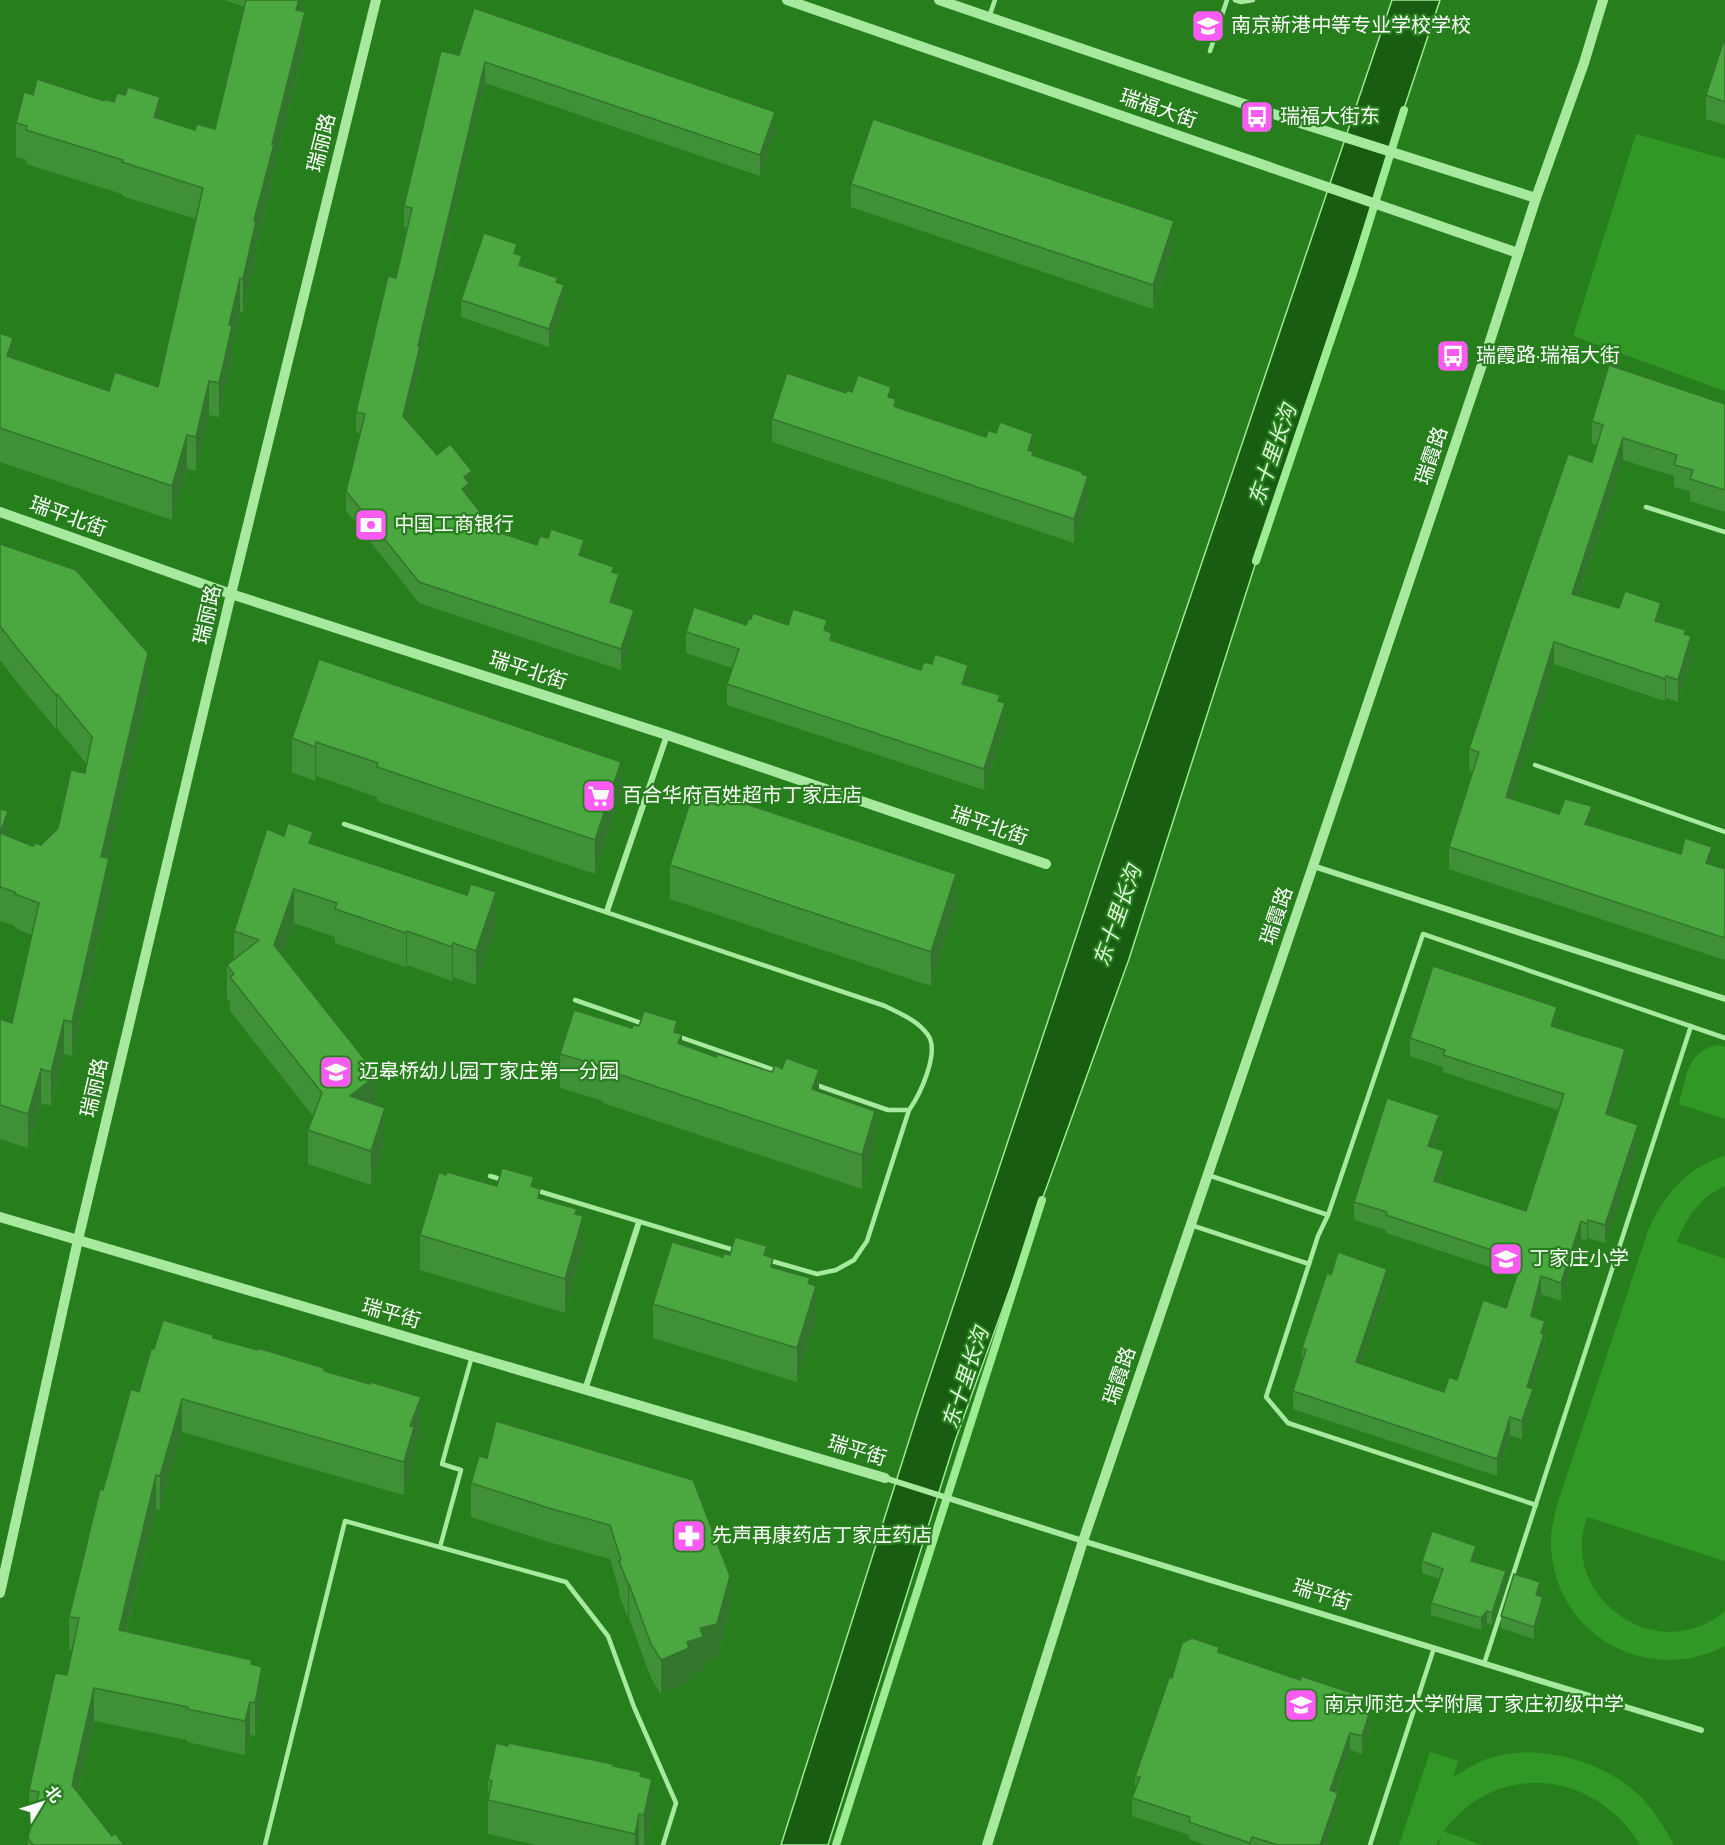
<svg xmlns="http://www.w3.org/2000/svg" width="1725" height="1845" viewBox="0 0 1725 1845" font-family="'Sofia Sans Condensed','Noto Sans SC',sans-serif">
<rect width="100%" height="100%" fill="#267f1c"/>
<!-- green -->
<g fill="#329825">
<polygon points="1636,134 1725,159 1725,391 1573,336"/>
<path d="M1719,1045L1725,1047V1119L1679,1104C1686,1079 1687,1049 1719,1045Z"/>
<path d="M1725,1156V1186C1700,1197 1686,1218 1677,1242L1725,1259V1561L1587,1517C1558,1598 1659,1668 1725,1611V1646C1647,1686 1555,1635 1551,1546C1550,1532 1554,1519 1557,1505L1648,1231C1663,1196 1687,1167 1725,1156Z"/>
<path d="M1430,1752L1458,1761L1453,1777C1461,1773 1469,1767 1477,1763C1525,1740 1594,1757 1633,1790C1651,1805 1663,1825 1674,1845H1640C1605,1785 1528,1762 1469,1805C1459,1813 1451,1822 1443,1831L1482,1845H1439L1441,1836L1436,1845H1399Z"/>
</g>
<!-- water -->
<polygon fill="#195d12" stroke="#9deb92" stroke-width="1.5" points="1392,0 1440,0 1318,368 1129,959 955,1441 828,1845 781,1845 919,1409 1102,858"/>
<g fill="none" stroke-linecap="round" stroke-linejoin="round">
<!-- stream -->
<g stroke="#9deb92" stroke-width="8">
<polyline points="1256,561 1352,277 1404,110"/>
<polyline points="836,1845 1042,1200"/>
</g>
<!-- service -->
<g stroke="#a7e99f" stroke-width="4.5">
<polyline points="1235,0 1241,2 1253,0"/>
<polyline points="989,17 995,0"/>
<polyline points="1210,51 1227,0"/>
<polyline points="1646,507 1725,532"/>
<polyline points="1535,765 1725,832"/>
<path d="M344,824L885,1006C901,1014 917,1020 928,1035C940,1052 920,1095 909,1110H888L816,1085"/>
<polyline points="575,1000 644,1024"/>
<polyline points="677,1036 777,1071"/>
<polyline points="490,1176 504,1180"/>
<polyline points="535,1190 737,1251"/>
<polyline points="1328,1215 1423,934 1725,1038"/>
<polyline points="1191,1225 1309,1264 1318,1236 1328,1215 1208,1175"/>
<polyline points="768,1260 817,1274 836,1270 854,1260 867,1241 909,1110"/>
<polyline points="1309,1264 1266,1397 1288,1423 1536,1505"/>
<polyline points="440,1547 461,1470 442,1464 472,1356"/>
<polyline points="1484,1664 1691,1026"/>
<polyline points="265,1845 345,1521 566,1582 608,1636 634,1707 676,1803 663,1845"/>
<polyline points="1370,1845 1434,1648"/>
</g>
<!-- minor -->
<g stroke="#a7e99f" stroke-width="6">
<polyline points="1313,866 1725,999"/>
<polyline points="607,911 667,735"/>
<polyline points="585,1390 639,1222"/>
<polyline points="885,1478 1083,1541 1701,1730"/>
</g>
<!-- tertiary -->
<g stroke="#a7e99f" stroke-width="10">
<polyline points="787,0 1518,253"/>
<polyline points="939,0 1297,122 1536,198"/>
<polyline points="0,512 231,594 667,735 1046,864"/>
<polyline points="0,1217 885,1478"/>
<polyline points="0,1593 78,1240 231,594 376,0"/>
<polyline points="987,1845 1083,1541 1313,866 1489,344 1536,198 1584,63 1603,0"/>
</g>
</g>
<!-- wall -->
<g fill="#409037">
<polygon points="224,0 302,0 302,12 305,46 274,167 274,178 256,249 256,255 243,313 240,312 232,347 232,360 219,417 209,415 196,471 187,469 172,520 0,462 0,333 13,358 109,391 158,387 196,219 122,196 122,194 26,164 26,160 16,157 16,123 33,95 160,119 195,130 215,129 245,7"/>
<polygon points="1725,37 1725,125 1706,119 1706,95"/>
<polygon points="441,51 775,133 760,176 485,83 420,358 420,367 407,420 437,455 472,491 469,494 469,498 495,531 537,545 584,557 614,572 619,595 616,604 634,631 621,670 419,603 346,511 346,491 361,434 356,432 356,412 396,278 408,228 404,227 404,206"/>
<polygon points="851,184 1174,244 1153,309 851,207"/>
<polygon points="517,254 522,266 558,283 564,303 549,347 461,317 461,300"/>
<polygon points="852,392 891,398 896,407 1082,474 1088,499 1074,543 772,442 772,419 846,393"/>
<polygon points="1725,404 1725,512 1690,501 1690,491 1674,487 1674,476 1623,460 1579,596 1661,622 1686,635 1691,658 1678,702 1666,698 1665,701 1554,664 1512,799 1725,869 1725,960 1449,869 1449,847 1473,772 1469,771 1469,749 1592,462 1597,445 1592,443 1592,421"/>
<polygon points="0,544 148,687 108,858 109,892 72,1056 64,1054 51,1106 41,1103 28,1148 0,1139 0,1019 12,1023 32,935 15,928 15,926 0,921 0,809 8,836 33,846 41,845 58,828 85,773 87,764 57,728 56,729 17,682 0,660"/>
<polygon points="788,625 827,631 832,640 968,686 1000,701 1005,725 984,790 727,705 727,684 732,668 686,653 686,632"/>
<polygon points="319,659 621,796 595,874 377,801 377,797 316,776 315,781 292,772 292,738"/>
<polygon points="284,836 313,844 496,926 476,985 453,977 452,981 407,965 406,967 335,943 335,937 294,923 282,955 377,1105 385,1142 371,1185 308,1164 308,1130 313,1116 230,1011 230,1002 227,999 227,965 234,959 234,931"/>
<polygon points="670,865 956,908 931,986 670,899"/>
<polygon points="1557,1025 1557,1028 1625,1067 1611,1116 1638,1143 1605,1243 1588,1238 1587,1241 1581,1239 1561,1301 1541,1294 1535,1318 1545,1339 1544,1351 1532,1389 1533,1407 1522,1439 1510,1435 1497,1476 1293,1409 1293,1391 1302,1362 1302,1348 1387,1286 1361,1364 1444,1392 1457,1380 1506,1308 1517,1276 1386,1233 1386,1230 1354,1220 1354,1202 1439,1133 1434,1148 1444,1169 1440,1183 1526,1211 1558,1110 1443,1072 1443,1067 1410,1056 1410,1038"/>
<polygon points="639,1026 677,1033 682,1045 819,1092 875,1146 862,1189 603,1103 603,1101 560,1088 560,1054"/>
<polygon points="497,1186 534,1187 540,1199 577,1215 583,1250 565,1313 420,1270 420,1235"/>
<polygon points="730,1255 767,1256 773,1267 810,1284 816,1320 797,1382 653,1338 653,1304 723,1257"/>
<polygon points="213,1338 324,1371 421,1430 414,1449 414,1460 404,1495 182,1432 160,1510 156,1508 127,1631 252,1664 262,1700 255,1736 250,1735 245,1755 187,1742 187,1740 94,1721 78,1792 112,1836 124,1845 28,1845 28,1838 32,1824 29,1823 29,1790 67,1675 72,1650 69,1650 69,1617 103,1490 154,1349"/>
<polygon points="496,1421 730,1610 717,1658 703,1662 703,1671 689,1675 689,1682 661,1694 651,1678 629,1618 628,1618 619,1595 619,1590 610,1559 552,1543 471,1517 471,1483 487,1458"/>
<polygon points="1476,1558 1475,1562 1506,1583 1492,1625 1487,1623 1481,1630 1431,1615 1431,1603 1439,1579 1422,1573 1422,1561"/>
<polygon points="1540,1594 1540,1596 1543,1609 1534,1639 1501,1628 1501,1616"/>
<polygon points="1219,1653 1364,1709 1370,1729 1362,1754 1350,1750 1336,1792 1338,1811 1326,1845 1205,1845 1189,1839 1189,1835 1132,1816 1132,1798 1135,1792 1135,1777 1172,1678"/>
<polygon points="613,1766 641,1776 652,1813 645,1845 536,1845 488,1834 488,1780"/>
</g>
<!-- shaded-wall -->
<g fill="#34752d">
<polygon points="299,0 302,0 302,24 296,10"/>
<polygon points="305,12 305,46 274,167 274,178 256,249 256,255 243,313 243,279 254,220 272,144"/>
<polygon points="485,62 485,83 420,358 420,367 403,437 403,416 418,346"/>
<polygon points="160,97 160,131 154,117"/>
<polygon points="775,112 775,133 760,176 760,155"/>
<polygon points="1174,221 1174,244 1153,309 1153,285"/>
<polygon points="240,278 240,312 232,347 232,360 219,417 219,383 229,325"/>
<polygon points="564,285 564,303 549,347 549,329"/>
<polygon points="13,338 13,372 7,356"/>
<polygon points="209,381 209,415 196,471 196,437"/>
<polygon points="891,387 891,410 888,397"/>
<polygon points="1033,434 1033,457 1028,450"/>
<polygon points="187,435 187,469 172,520 172,486"/>
<polygon points="1623,438 1623,460 1572,616 1572,594"/>
<polygon points="472,471 472,491 469,494 469,504 462,489 464,477"/>
<polygon points="1082,472 1082,494 1088,476 1088,499 1074,543 1074,519"/>
<polygon points="584,540 584,560 579,555"/>
<polygon points="619,574 619,595 610,622 610,602"/>
<polygon points="1661,603 1661,625 1655,621"/>
<polygon points="634,610 634,631 621,670 621,649"/>
<polygon points="1691,636 1691,658 1678,702 1678,680"/>
<polygon points="1554,642 1554,664 1506,819 1506,797"/>
<polygon points="148,653 148,687 101,891 101,857"/>
<polygon points="968,665 968,686 962,684"/>
<polygon points="1666,676 1666,698 1665,701 1665,679"/>
<polygon points="57,694 57,728 56,729 56,695"/>
<polygon points="1005,703 1005,725 984,790 984,769"/>
<polygon points="316,742 316,776 315,781 315,747"/>
<polygon points="621,762 621,796 595,874 595,840"/>
<polygon points="1592,806 1592,828 1585,824"/>
<polygon points="8,811 8,845 0,833"/>
<polygon points="313,832 313,866 309,843"/>
<polygon points="1712,847 1712,869 1706,863"/>
<polygon points="109,858 109,892 72,1056 72,1022"/>
<polygon points="956,874 956,908 931,986 931,952"/>
<polygon points="294,889 294,923 274,979 274,945"/>
<polygon points="496,892 496,926 476,985 476,951"/>
<polygon points="407,931 407,965 406,967 406,933"/>
<polygon points="453,943 453,977 452,981 452,947"/>
<polygon points="1557,1007 1557,1025 1551,1044 1551,1026"/>
<polygon points="64,1020 64,1054 51,1106 51,1072"/>
<polygon points="677,1021 677,1056 674,1032"/>
<polygon points="682,1034 682,1068 678,1043"/>
<polygon points="1625,1049 1625,1067 1606,1132 1606,1114"/>
<polygon points="41,1069 41,1103 28,1148 28,1114"/>
<polygon points="819,1070 819,1104 812,1089"/>
<polygon points="377,1075 377,1109 350,1096"/>
<polygon points="385,1108 385,1142 371,1185 371,1151"/>
<polygon points="875,1111 875,1146 862,1189 862,1155"/>
<polygon points="1439,1115 1439,1133 1428,1164 1428,1146"/>
<polygon points="1638,1125 1638,1143 1605,1243 1605,1225"/>
<polygon points="1444,1151 1444,1169 1434,1199 1434,1181"/>
<polygon points="577,1209 577,1237 583,1216 583,1250 565,1313 565,1279"/>
<polygon points="1588,1220 1588,1238 1587,1241 1587,1224"/>
<polygon points="1581,1221 1581,1239 1561,1301 1561,1283"/>
<polygon points="1387,1269 1387,1286 1356,1380 1356,1362"/>
<polygon points="1541,1276 1541,1294 1531,1334 1531,1316"/>
<polygon points="810,1278 810,1306 816,1286 816,1320 797,1382 797,1348"/>
<polygon points="1545,1321 1544,1351 1527,1405 1527,1387"/>
<polygon points="1533,1389 1533,1407 1522,1439 1522,1421"/>
<polygon points="421,1397 421,1430 414,1449 414,1460 404,1495 404,1462 410,1426"/>
<polygon points="182,1399 182,1432 160,1510 160,1476"/>
<polygon points="1510,1417 1510,1435 1497,1476 1497,1459"/>
<polygon points="156,1475 156,1508 119,1663 119,1630"/>
<polygon points="1476,1546 1476,1558 1471,1573 1471,1561"/>
<polygon points="1506,1571 1506,1583 1492,1625 1492,1613"/>
<polygon points="730,1576 730,1610 717,1658 703,1662 703,1671 689,1675 689,1682 661,1694 661,1660 687,1642 700,1628"/>
<polygon points="1540,1582 1540,1594 1536,1607 1536,1595"/>
<rect x="628" y="1584" width="1" height="34"/>
<polygon points="1543,1597 1543,1609 1534,1639 1534,1627"/>
<polygon points="1487,1611 1487,1623 1481,1630 1481,1618"/>
<polygon points="262,1667 262,1700 255,1736 255,1703"/>
<polygon points="94,1688 94,1721 72,1818 72,1785"/>
<polygon points="1364,1697 1364,1715 1360,1708"/>
<polygon points="250,1702 250,1735 245,1755 245,1721"/>
<polygon points="1370,1711 1370,1729 1362,1754 1362,1736"/>
<polygon points="1350,1733 1350,1750 1330,1808 1330,1790"/>
<polygon points="652,1779 652,1813 645,1845 644,1845 644,1815"/>
<polygon points="1338,1793 1338,1811 1326,1845 1320,1845"/>
<polygon points="639,1814 639,1845 635,1845 635,1834"/>
</g>
<!-- building -->
<g fill="#4ba740" stroke="#34752d" stroke-width="1.5">
<polygon points="246,0 299,0 296,10 305,12 272,144 274,144 254,220 256,221 243,279 240,278 229,325 232,326 219,383 209,381 196,437 187,435 172,486 0,428 0,333 13,338 7,356 109,391 115,372 158,387 203,188 122,162 123,160 26,130 27,126 16,123 24,92 33,95 37,79 104,101 104,99 114,102 117,93 125,95 128,87 160,97 154,117 195,130 197,124 215,129"/>
<polygon points="474,8 775,112 760,155 485,62 418,346 420,346 403,416 437,455 450,444 472,471 464,477 469,483 462,489 495,531 537,545 540,536 548,538 551,529 584,540 579,555 614,567 612,572 619,574 610,602 634,610 621,649 419,582 346,491 365,414 356,412 388,276 396,278 412,208 404,206 441,51 459,55"/>
<polygon points="1725,37 1725,102 1706,95"/>
<polygon points="873,119 1174,221 1153,285 851,184"/>
<polygon points="484,233 517,244 514,253 522,256 519,265 558,278 556,282 564,285 549,329 461,300"/>
<polygon points="1609,365 1725,404 1725,490 1690,479 1693,470 1674,465 1677,455 1623,438 1572,594 1619,608 1625,591 1661,603 1655,621 1686,630 1684,634 1691,636 1678,680 1666,676 1665,679 1554,642 1506,797 1559,814 1565,799 1592,806 1585,824 1681,854 1685,838 1712,847 1706,863 1725,869 1725,938 1449,847 1479,752 1469,749 1509,626 1568,454 1592,462 1603,425 1592,421"/>
<polygon points="787,373 846,393 847,390 852,392 858,375 891,387 888,397 896,399 894,406 899,408 986,437 988,430 996,433 1000,422 1033,434 1028,450 1033,452 1032,455 1082,472 1082,474 1088,476 1074,519 772,419"/>
<polygon points="0,544 76,570 148,653 101,857 109,858 72,1022 64,1020 51,1072 41,1069 28,1114 0,1105 0,1019 12,1023 39,903 15,894 15,892 0,887 0,809 8,811 0,833 33,846 36,843 41,845 58,828 71,770 85,773 92,737 57,694 56,695 17,648 0,626"/>
<polygon points="694,607 746,625 749,618 751,619 753,613 788,625 793,609 827,620 824,630 832,633 830,640 921,670 924,662 932,664 935,654 968,665 962,684 1000,695 998,701 1005,703 984,769 727,684 739,649 686,632"/>
<polygon points="319,659 621,762 595,840 377,767 378,763 316,742 315,747 292,738"/>
<polygon points="695,787 956,874 931,952 670,865"/>
<polygon points="288,823 313,832 309,843 467,895 471,884 496,892 476,951 453,943 452,947 407,931 406,933 335,909 337,903 294,889 274,945 377,1075 350,1096 385,1108 371,1151 308,1130 322,1093 230,977 234,974 227,965 259,940 234,931 267,829 284,836"/>
<polygon points="1433,966 1557,1007 1551,1026 1625,1049 1606,1114 1638,1125 1605,1225 1588,1220 1587,1224 1581,1221 1561,1283 1541,1276 1531,1316 1545,1321 1541,1333 1544,1334 1527,1387 1533,1389 1522,1421 1510,1417 1497,1459 1293,1391 1306,1350 1302,1348 1327,1273 1331,1275 1338,1252 1387,1269 1356,1362 1444,1392 1449,1377 1457,1380 1483,1300 1506,1308 1522,1260 1386,1215 1387,1212 1354,1202 1387,1098 1439,1115 1428,1146 1444,1151 1434,1181 1526,1211 1564,1094 1443,1055 1445,1050 1410,1038"/>
<polygon points="574,1010 632,1028 633,1025 639,1026 644,1011 677,1021 674,1032 682,1034 678,1043 716,1057 717,1054 772,1072 775,1065 782,1069 786,1058 819,1070 812,1089 875,1111 862,1155 603,1069 604,1067 560,1054"/>
<polygon points="502,1168 534,1177 531,1186 540,1189 538,1198 577,1209 575,1214 583,1216 565,1279 420,1235 439,1172 446,1175 447,1172 497,1186"/>
<polygon points="735,1237 767,1246 764,1255 773,1258 771,1267 810,1278 808,1283 816,1286 797,1348 653,1304 672,1242 723,1257 724,1253 730,1255"/>
<polygon points="163,1320 213,1335 213,1338 258,1350 258,1348 324,1368 324,1371 370,1384 371,1382 421,1397 410,1426 414,1427 404,1462 182,1399 160,1476 156,1475 119,1630 252,1660 251,1664 262,1667 255,1703 250,1702 245,1721 187,1709 188,1707 94,1688 72,1785 112,1836 115,1833 124,1845 33,1845 28,1838 39,1792 29,1790 55,1673 67,1675 79,1618 69,1617 100,1489 103,1490 131,1389 139,1392 151,1349 154,1349"/>
<polygon points="496,1421 693,1480 730,1576 717,1624 700,1628 703,1637 687,1642 689,1648 661,1660 651,1644 629,1584 628,1584 619,1561 621,1560 610,1525 552,1509 471,1483 479,1456 487,1458"/>
<polygon points="1432,1531 1476,1546 1471,1561 1506,1571 1492,1613 1487,1611 1481,1618 1431,1603 1443,1569 1422,1561"/>
<polygon points="1514,1574 1540,1582 1536,1595 1543,1597 1534,1627 1501,1616"/>
<polygon points="1192,1638 1219,1647 1218,1652 1300,1680 1301,1676 1364,1697 1360,1708 1370,1711 1362,1736 1350,1733 1330,1790 1338,1793 1320,1845 1278,1845 1252,1837 1250,1843 1189,1822 1190,1817 1132,1798 1140,1777 1135,1777 1169,1678 1172,1678 1182,1643"/>
<polygon points="496,1743 508,1746 508,1743 613,1764 613,1766 641,1772 640,1776 652,1779 644,1815 639,1814 635,1834 488,1800 492,1781 488,1780"/>
</g>
<!-- icons -->
<defs>
<symbol id="school-square" viewBox="-11 -11 22 22"><rect x="-9" y="-9" width="18" height="18" rx="4" fill="#fa5cf1" stroke="#267f1c"/><path d="M0-5L7-2L0 1L-7-2ZM-4 1L0 2.5L4 1V4Q0 6-4 4Z" fill="#fff"/></symbol>
<symbol id="bus-square" viewBox="-11 -11 22 22"><rect x="-9" y="-9" width="18" height="18" rx="4" fill="#fa5cf1" stroke="#267f1c"/><path d="M-5-6H5V4H4V6H2V4H-2V6H-4V4H-5ZM-3.5-4V0h7V-4ZM-3.5 1.2v1.5H-2V1.2ZM2 1.2v1.5H3.5V1.2Z" fill="#fff"/></symbol>
<symbol id="bank-square" viewBox="-11 -11 22 22"><rect x="-9" y="-9" width="18" height="18" rx="4" fill="#fa5cf1" stroke="#267f1c"/><path d="M-6-4H6V4H-6ZM0-2.3a2.3 2.3 0 1 0 0 4.6a2.3 2.3 0 1 0 0-4.6Z" fill="#fff"/></symbol>
<symbol id="supermarket-square" viewBox="-11 -11 22 22"><rect x="-9" y="-9" width="18" height="18" rx="4" fill="#fa5cf1" stroke="#267f1c"/><path d="M-6-5.5h2.5l.6 2H6L4.5 2H-2.5L-4.4-4H-6ZM-1.5 3.2a1.3 1.3 0 1 0 .1 0ZM3 3.2a1.3 1.3 0 1 0 .1 0Z" fill="#fff"/></symbol>
<symbol id="pharmacy-square" viewBox="-11 -11 22 22"><rect x="-9" y="-9" width="18" height="18" rx="4" fill="#fa5cf1" stroke="#267f1c"/><path d="M-2-6h4v4h4v4h-4v4h-4v-4h-4v-4h4Z" fill="#fff"/></symbol>
</defs>
<g fill-rule="evenodd">
<use href="#school-square" x="1189" y="7" width="38" height="38"/>
<use href="#bus-square" x="1238" y="98" width="38" height="38"/>
<use href="#bus-square" x="1434" y="337" width="38" height="38"/>
<use href="#bank-square" x="352" y="506" width="38" height="38"/>
<use href="#supermarket-square" x="580" y="777" width="38" height="38"/>
<use href="#school-square" x="317" y="1053" width="38" height="38"/>
<use href="#school-square" x="1487" y="1240" width="38" height="38"/>
<use href="#pharmacy-square" x="670" y="1517" width="38" height="38"/>
<use href="#school-square" x="1282" y="1686" width="38" height="38"/>
</g>
<g text-anchor="middle" dominant-baseline="central" stroke-width="4.5" stroke-linejoin="round" paint-order="stroke">
<!-- poi labels -->
<g font-size="20" fill="#fff" stroke="#267f1c" text-anchor="start">
<text x="1231" y="26">南京新港中等专业学校学校</text>
<text x="1280" y="117">瑞福大街东</text>
<text x="1476" y="356">瑞霞路·瑞福大街</text>
<text x="394" y="525">中国工商银行</text>
<text x="622" y="796">百合华府百姓超市丁家庄店</text>
<text x="359" y="1072">迈皋桥幼儿园丁家庄第一分园</text>
<text x="1529" y="1259">丁家庄小学</text>
<text x="712" y="1536">先声再康药店丁家庄药店</text>
<text x="1324" y="1705">南京师范大学附属丁家庄初级中学</text>
</g>
<!-- street labels -->
<g font-size="20" fill="#fff" stroke="#267f1c">
<text transform="translate(1158 109) rotate(19)">瑞福大街</text>
<text transform="translate(322 143) rotate(-76)">瑞丽路</text>
<text transform="translate(1432 456) rotate(-71)">瑞霞路</text>
<text transform="translate(68 517) rotate(20)">瑞平北街</text>
<text transform="translate(208 615) rotate(-77)">瑞丽路</text>
<text transform="translate(528 671) rotate(18)">瑞平北街</text>
<text transform="translate(989 826) rotate(19)">瑞平北街</text>
<text transform="translate(1277 916) rotate(-71)">瑞霞路</text>
<text transform="translate(95 1088) rotate(-77)">瑞丽路</text>
<text transform="translate(391 1314) rotate(16)">瑞平街</text>
<text transform="translate(1120 1376) rotate(-71)">瑞霞路</text>
<text transform="translate(857 1451) rotate(17)">瑞平街</text>
<text transform="translate(1322 1595) rotate(17)">瑞平街</text>
</g>
<!-- water labels -->
<g font-size="21" font-style="italic" fill="#e0f9dd" stroke="#267f1c">
<text transform="translate(1273 455) rotate(-71)">东十里长沟</text>
<text transform="translate(1118 916) rotate(-71)">东十里长沟</text>
<text transform="translate(966 1378) rotate(-72)">东十里长沟</text>
</g>
</g>
<!-- north arrow -->
<g transform="translate(42 1803) rotate(52)" stroke="#267f1c" stroke-width="4.5" paint-order="stroke">
<path d="M0-4.5L10 22L0 15L-10 22Z" fill="#ffffff"/>
<text y="-9" font-size="16" font-weight="bold" text-anchor="middle" fill="#ffffff">北</text>
</g>
</svg>
